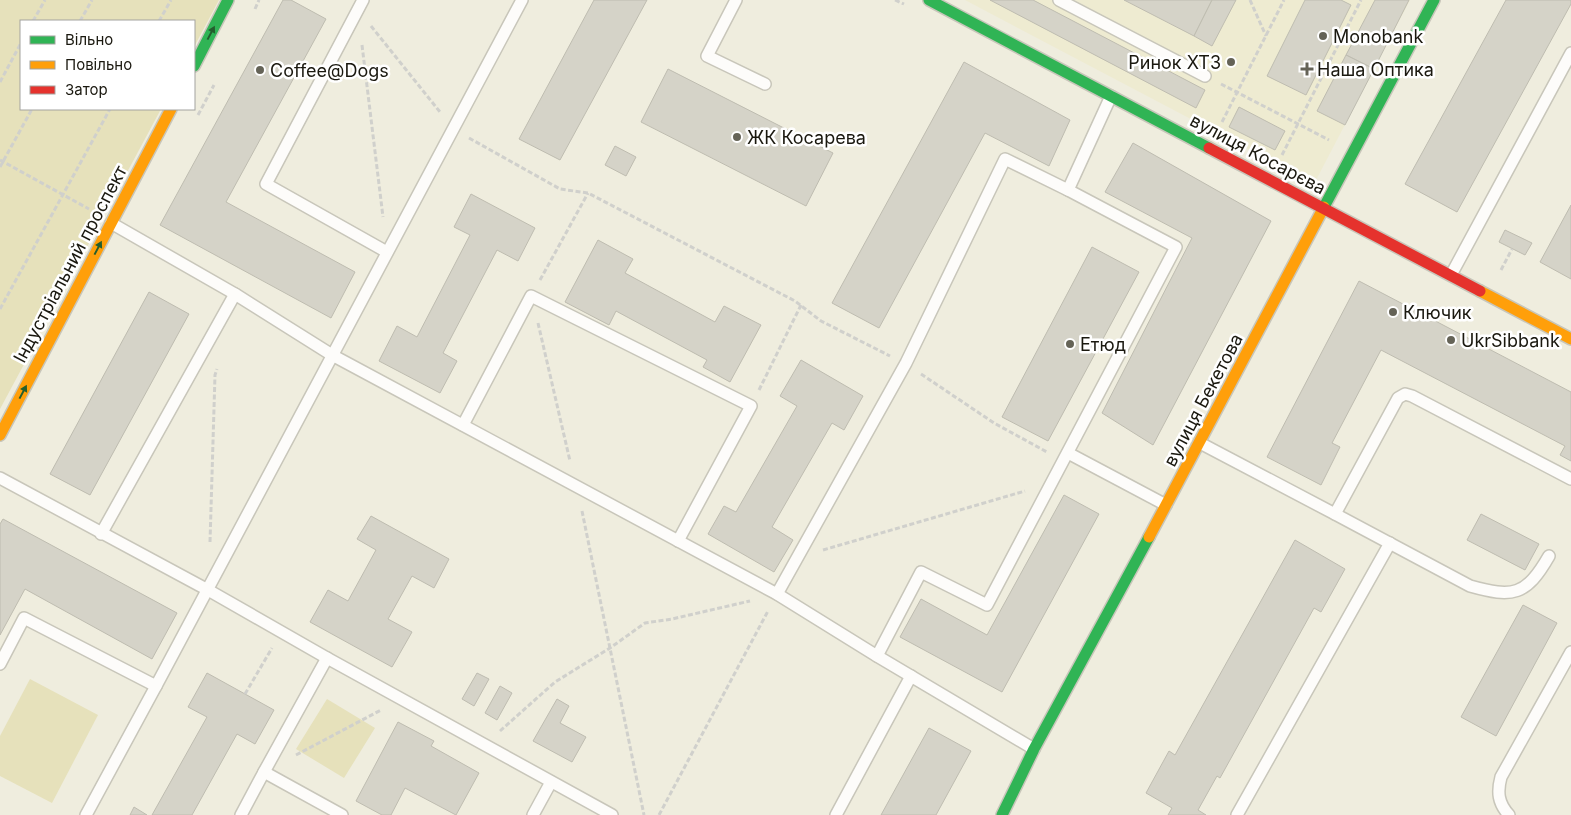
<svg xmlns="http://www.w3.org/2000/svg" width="1571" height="815" viewBox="0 0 1571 815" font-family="Inter,sans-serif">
<rect width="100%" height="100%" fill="#efedde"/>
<!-- built -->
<polygon fill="#eeebd1" points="965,0 1410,0 1314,184"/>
<!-- green -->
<g fill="#e6e1bb">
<polygon points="0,0 219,0 194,47 194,21 21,21 21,109 161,109 0,409"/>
<polygon points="30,679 98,715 52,803 0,776 0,736"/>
<polygon points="327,699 375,728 344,778 296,749"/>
</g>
<!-- building -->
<g fill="#d5d3c8" stroke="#bebcb0">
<polygon points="283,0 291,0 326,19 226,202 355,272 331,318 160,225"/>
<polygon points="594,0 647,0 560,160 519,139"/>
<polygon points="990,0 1033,0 1205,90 1196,108"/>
<polygon points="1124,0 1212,0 1194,36"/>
<polygon points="1212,0 1236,0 1212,46 1194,36"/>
<polygon points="1305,0 1341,0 1351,5 1306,95 1267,76"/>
<polygon points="1375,0 1409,0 1374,69 1346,55"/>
<polygon points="1506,0 1571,0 1571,4 1457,212 1405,184"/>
<polygon points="1346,55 1374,69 1345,125 1317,111"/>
<polygon points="964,62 1070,120 1049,166 985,133 879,328 832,303"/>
<polygon points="668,69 833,153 806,206 641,122"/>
<polygon points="1239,107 1285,131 1275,150 1229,127"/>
<polygon points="1133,143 1271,221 1153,445 1102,413 1192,238 1105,192"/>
<polygon points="615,146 636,157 626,176 605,165"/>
<polygon points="471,194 535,228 518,261 497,250 443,353 457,361 440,393 379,361 397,326 417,337 470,235 454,227"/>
<polygon points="1571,205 1571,279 1540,262"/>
<polygon points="1505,230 1532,243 1525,255 1499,242"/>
<polygon points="598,240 633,259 625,273 715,322 724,306 761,325 730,382 703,367 707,360 616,311 609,325 565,302"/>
<polygon points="1092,247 1139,272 1048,441 1002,417"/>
<polygon points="1359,281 1571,392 1571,461 1560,455 1565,446 1381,350 1332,443 1340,447 1321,485 1267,457"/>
<polygon points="149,292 189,314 90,495 50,474"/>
<polygon points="801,360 863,396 844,430 832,423 772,527 793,540 774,572 708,534 724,506 736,512 797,406 780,396"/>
<polygon points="1064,495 1099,514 1002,692 900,637 921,599 987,635"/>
<polygon points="1481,514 1539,544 1525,570 1467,540"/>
<polygon points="371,516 449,559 434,588 412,576 388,619 412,632 392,667 310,622 328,590 348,601 376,550 357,539"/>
<polygon points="3,519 177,613 152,659 25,589 0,635 0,524"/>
<polygon points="1295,540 1345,569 1321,612 1314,608 1220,778 1217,776 1198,810 1206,815 1168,815 1172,808 1146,793 1169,751 1175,755"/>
<polygon points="1523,605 1557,623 1496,736 1461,717"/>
<polygon points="207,673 274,710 255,744 237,734 192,815 152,815 207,717 188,707"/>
<polygon points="477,673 489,679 474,706 462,699"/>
<polygon points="500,686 512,693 497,720 485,713"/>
<polygon points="557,699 569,706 560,723 586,737 572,762 533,741"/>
<polygon points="398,722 434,741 431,746 479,773 456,815 405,788 391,815 382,815 356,801"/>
<polygon points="929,728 971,751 936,815 881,815"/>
<polygon points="134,807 147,815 130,815"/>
</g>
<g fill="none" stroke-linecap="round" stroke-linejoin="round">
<defs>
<g id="lane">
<polyline points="363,0 266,184 387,252"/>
<polyline points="736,0 707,56 765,84"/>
<polyline points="1059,0 1205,76"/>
<polyline points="1068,190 1111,96"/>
<polyline points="111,223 235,294 332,355 777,594 877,656 1034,749"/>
<polyline points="1451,275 1571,53"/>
<polyline points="463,425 531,296 751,406 678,541"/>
<polyline points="1200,443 1335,514 1398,398 1405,394 1412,396 1571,479"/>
<polyline points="1068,453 1166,505"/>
<polyline points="0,478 208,590 327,658 612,815"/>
<path d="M1335,514L1470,586C1513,598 1526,596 1549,556"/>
<polyline points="101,534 235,294"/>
<polyline points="777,594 906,363 1005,159 1068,190 1176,247 987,605 921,572 877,656"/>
<polyline points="0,664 24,618 156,686 522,0"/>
<polyline points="264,772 327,658"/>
<polyline points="86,815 156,686"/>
<polyline points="241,815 264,772 342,815"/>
<polyline points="533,815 551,782"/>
<polyline points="836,815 911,676"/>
<polyline points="1237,815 1390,543"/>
<path d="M1509,815C1498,803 1497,792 1501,777L1571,652"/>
</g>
<g id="fast">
<polyline points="929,0 1209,148"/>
<polyline points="194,66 228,0"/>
<polyline points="1324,207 1434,0"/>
<polyline points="1002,815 1034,749 1149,537"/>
</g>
<g id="slow">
<polyline points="1480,291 1571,339"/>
<polyline points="0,435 171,109"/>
<polyline points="1149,537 1324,207"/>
</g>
<polyline id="jam" points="1209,148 1480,291"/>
</defs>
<!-- lane casing -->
<use href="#lane" stroke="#c8c6ba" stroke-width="14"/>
<!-- fast casing -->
<use href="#fast" stroke="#c8c6ba" stroke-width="14"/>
<!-- slow casing -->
<use href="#slow" stroke="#c8c6ba" stroke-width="14"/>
<!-- jam casing -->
<use href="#jam" stroke="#c8c6ba" stroke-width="14"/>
<!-- path -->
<g stroke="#d0d0cc" stroke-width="3" stroke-dasharray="5 2.5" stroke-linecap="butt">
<polyline points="895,0 904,4"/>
<polyline points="1250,0 1266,36"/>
<polyline points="255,9 259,0"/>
<polyline points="33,21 45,0"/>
<polyline points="80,21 92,0"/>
<polyline points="159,21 171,0"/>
<polyline points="371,26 440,112"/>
<polyline points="362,45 383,217"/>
<polyline points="0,82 21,43"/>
<polyline points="1221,84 1329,140"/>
<polyline points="198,115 214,85"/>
<polyline points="1222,122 1284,0"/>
<polyline points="469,138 560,189 588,193 795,301 821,321 890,356"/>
<polyline points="1282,155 1361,0"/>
<polyline points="0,160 89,209"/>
<polyline points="0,167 32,109"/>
<polyline points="1501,270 1512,249"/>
<polyline points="540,280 588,193"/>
<polyline points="0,309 110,109"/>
<polyline points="538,323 570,461"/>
<polyline points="921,374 994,423 1047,452"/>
<polyline points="759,390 801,305"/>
<polyline points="582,511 644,815"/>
<polyline points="210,542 215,375 217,369"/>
<polyline points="823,550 1025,491"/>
<polyline points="245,694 272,648"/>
<polyline points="500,731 555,682 610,648 645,623 672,619 750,601"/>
<polyline points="296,755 381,710"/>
<polyline points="659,815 768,611"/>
</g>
<!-- lane -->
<use href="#lane" stroke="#fdfcfa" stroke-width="11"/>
<!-- fast -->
<use href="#fast" stroke="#30b455" stroke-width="11"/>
<!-- slow -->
<use href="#slow" stroke="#ff9f0a" stroke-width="11"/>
<!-- jam -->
<use href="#jam" stroke="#e5322d" stroke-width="11"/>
</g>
<!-- one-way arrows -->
<defs><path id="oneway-solid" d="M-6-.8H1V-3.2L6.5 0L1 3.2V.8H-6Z" transform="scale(1.25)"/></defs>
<g fill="#245e2e">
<use href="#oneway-solid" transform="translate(211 33) rotate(-62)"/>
<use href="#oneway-solid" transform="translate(98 248) rotate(-62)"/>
<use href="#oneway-solid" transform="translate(23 392) rotate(-62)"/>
</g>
<!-- markers -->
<g fill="#656357" stroke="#fff" stroke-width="2">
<circle cx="1323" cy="36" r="5"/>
<circle cx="1231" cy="62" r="5"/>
<path d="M1304.5 61.5h5v5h5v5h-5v5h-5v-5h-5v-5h5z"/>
<circle cx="260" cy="70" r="5"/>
<circle cx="737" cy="137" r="5"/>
<circle cx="1393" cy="312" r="5"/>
<circle cx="1451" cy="340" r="5"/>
<circle cx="1070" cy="344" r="5"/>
</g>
<g text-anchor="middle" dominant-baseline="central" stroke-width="5" stroke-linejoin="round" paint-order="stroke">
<!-- poi labels -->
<g font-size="18" fill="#1a180f" stroke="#fff" text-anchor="start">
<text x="1333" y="36">Monobank</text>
<text x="1221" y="62" text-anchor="end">Ринок ХТЗ</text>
<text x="1317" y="69">Наша Оптика</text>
<text x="270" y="70">Coffee@Dogs</text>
<text x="747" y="137">ЖК Косарева</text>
<text x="1403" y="312">Ключик</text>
<text x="1461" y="340">UkrSibbank</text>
<text x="1080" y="344">Етюд</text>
</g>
<!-- street labels -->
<g font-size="18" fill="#1a180f" stroke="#fff">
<text transform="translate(1258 154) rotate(28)">вулиця Косарєва</text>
<text transform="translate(70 264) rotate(-62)">Індустріальний проспект</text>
<text transform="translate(1203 400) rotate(-62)">вулиця Бекетова</text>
</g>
</g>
<!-- legend -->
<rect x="20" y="20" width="175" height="90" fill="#ffffff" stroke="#a3a39f"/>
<rect x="30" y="36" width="25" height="8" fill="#30b455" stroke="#a3a39f"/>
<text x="65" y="45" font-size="15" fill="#1a180f">Вільно</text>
<rect x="30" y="61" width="25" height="8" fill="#ff9f0a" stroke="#a3a39f"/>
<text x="65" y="70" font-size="15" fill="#1a180f">Повільно</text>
<rect x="30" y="86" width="25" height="8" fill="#e5322d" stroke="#a3a39f"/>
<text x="65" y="95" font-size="15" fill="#1a180f">Затор</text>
</svg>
